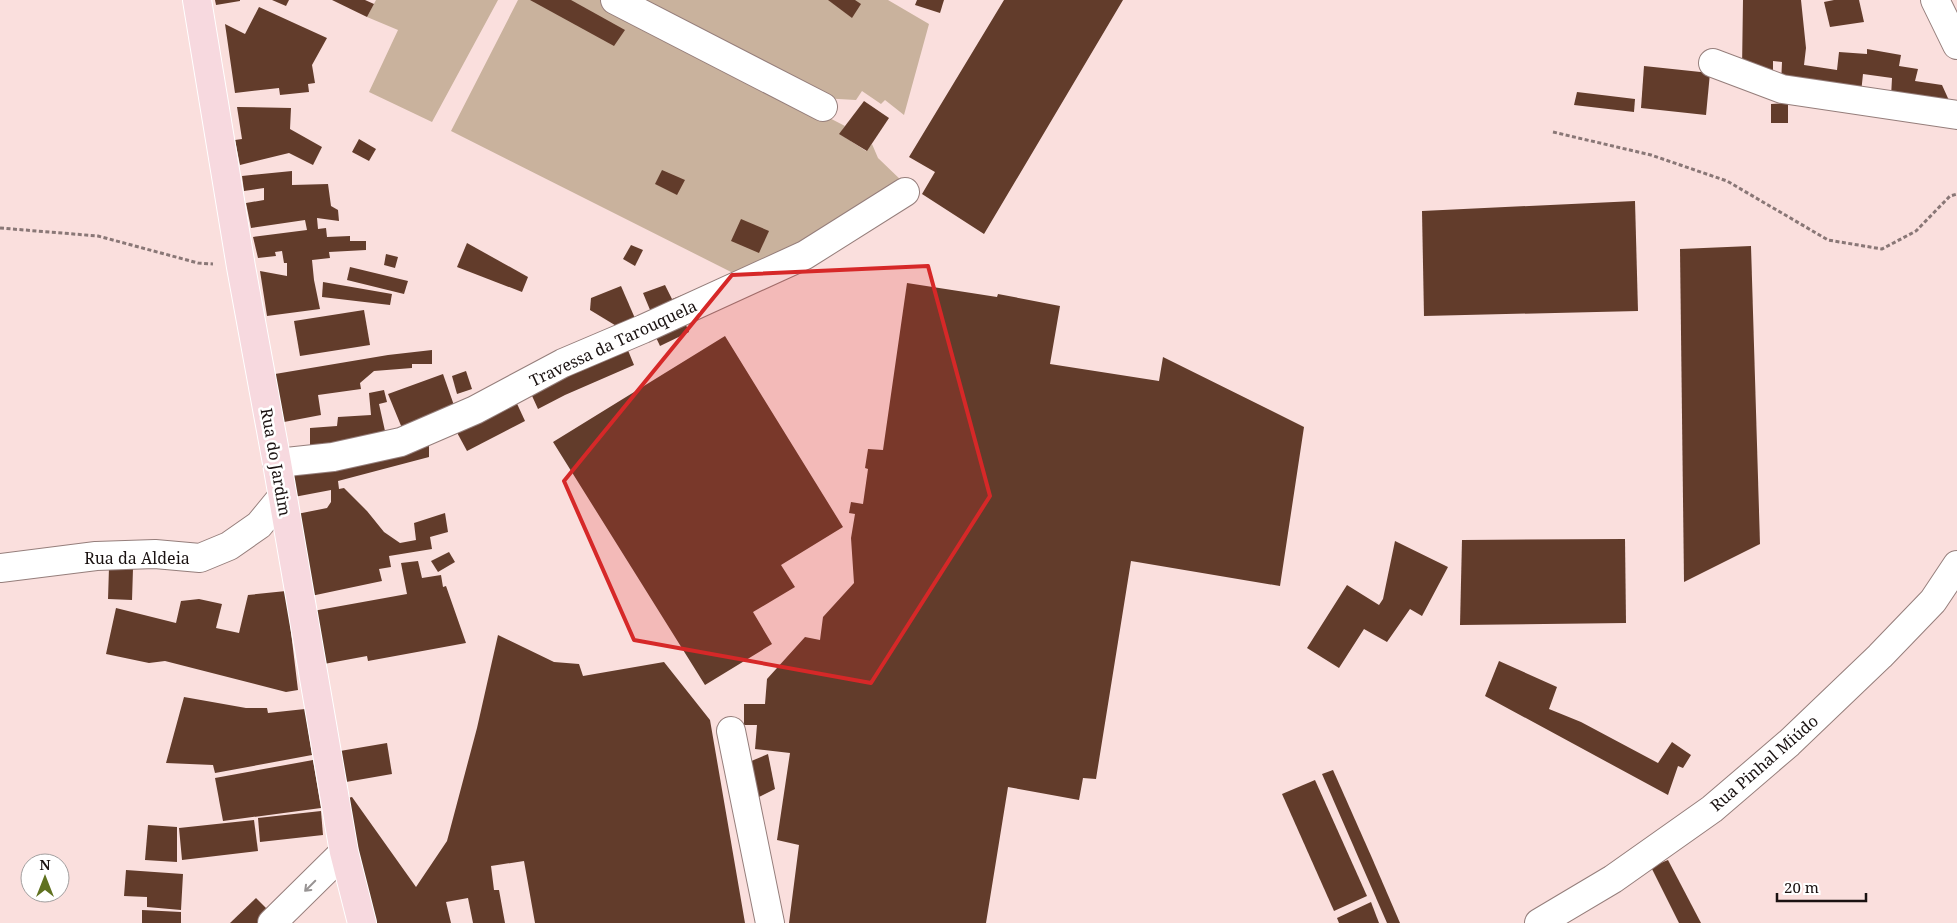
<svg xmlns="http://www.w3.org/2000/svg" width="1957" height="923" viewBox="0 0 1957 923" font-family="'Noto Serif',serif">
<rect width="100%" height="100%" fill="#fadfdd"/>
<!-- green -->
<g fill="#c9b29d">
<polygon points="376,0 498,0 432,122 369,92 398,30 367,17"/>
<polygon points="518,0 601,0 845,126 840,134 866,151 872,144 878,158 904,183 743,278 451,131"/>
<polygon points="634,0 888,0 929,24 904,115 885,100 881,104 862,91 856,100 821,98"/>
</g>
<!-- building -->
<g fill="#623c2b">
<polygon points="215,0 240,0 240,1 216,5"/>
<polygon points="272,0 289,0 286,6"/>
<polygon points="332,0 365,0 374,4 367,17"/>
<polygon points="530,0 571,0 625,30 614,46"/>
<polygon points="828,0 855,0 861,4 852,18"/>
<polygon points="917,0 944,0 940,13 915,5"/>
<polygon points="1004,0 1123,0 984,234 922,194 935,172 909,157"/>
<polygon points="1743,0 1801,0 1806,48 1804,65 1837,70 1839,52 1867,54 1867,49 1901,55 1899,66 1918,69 1915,81 1942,85 1952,107 1891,97 1892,78 1863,74 1861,93 1781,84 1782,62 1773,61 1773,71 1742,70"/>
<polygon points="1834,0 1859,0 1864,22 1830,27 1824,2"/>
<polygon points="259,7 327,38 312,65 315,83 308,84 309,92 280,95 279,88 235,93 225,24 245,34"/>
<polygon points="1644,66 1710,73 1706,115 1641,108"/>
<polygon points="1577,92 1635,99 1634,112 1574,105"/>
<polygon points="864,101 889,118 867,151 839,134"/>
<polygon points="1788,103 1788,123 1771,123 1771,104"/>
<polygon points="237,107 291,108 290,129 322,147 313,165 289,153 240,165 235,140 242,139"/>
<polygon points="359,139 376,149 369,161 352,152"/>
<polygon points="662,170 685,180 677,195 655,184"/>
<polygon points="292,171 292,185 328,184 331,206 338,210 339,221 317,218 318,229 326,228 327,237 350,236 350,241 366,241 366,250 329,252 330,258 312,260 314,280 320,309 267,316 260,271 287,276 287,263 284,263 282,251 275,252 276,256 258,258 253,237 307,230 305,220 251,228 246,203 264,200 264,188 244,191 242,176"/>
<polygon points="1635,201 1638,311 1424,316 1422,211"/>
<polygon points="741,219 769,231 759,253 731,241"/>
<polygon points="467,243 528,277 522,292 457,267"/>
<polygon points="631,245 643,250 635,266 623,259"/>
<polygon points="1751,246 1760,544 1684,582 1680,249"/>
<polygon points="386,254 398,257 395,268 384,265"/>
<polygon points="350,267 408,281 404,294 347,280"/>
<polygon points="323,282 392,294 390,305 322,297"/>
<polygon points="907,283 997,297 998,294 1060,306 1050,364 1159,381 1163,357 1304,427 1280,586 1131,561 1096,779 1083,778 1079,800 1008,787 986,923 789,923 799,845 777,840 790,753 755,749 757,725 744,725 744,704 765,704 767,679 805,637 820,640 823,617 854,583 851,538 855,514 849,513 851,502 863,504 868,469 865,468 868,449 883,450"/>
<polygon points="711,284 653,317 643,293 665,285 672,299"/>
<polygon points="621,286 637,323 623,330 590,310 591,298"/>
<polygon points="364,310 370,345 300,356 294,321"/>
<polygon points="683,318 689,332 660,346 653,331"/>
<polygon points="725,336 843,527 781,565 795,587 753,612 772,644 705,685 553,442"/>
<polygon points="625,343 634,365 565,395 538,409 528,387"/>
<polygon points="432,350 432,364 412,364 412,368 374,371 360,383 361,389 318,395 321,415 284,422 275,374 388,355"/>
<polygon points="466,371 472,389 457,394 452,376"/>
<polygon points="443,374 456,411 404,433 388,394"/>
<polygon points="384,390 387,402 379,404 387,440 310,452 310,428 337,426 338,417 371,415 369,393"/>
<polygon points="513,395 525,421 467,451 454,427"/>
<polygon points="429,436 429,457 338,481 339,489 344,488 367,511 384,532 400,543 416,540 414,523 445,513 448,532 430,537 432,549 389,556 391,567 379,569 382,581 311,596 297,514 327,508 331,502 331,490 294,497 289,469"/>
<polygon points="1625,539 1626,623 1460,625 1462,540"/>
<polygon points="1395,541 1448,567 1422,616 1410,609 1387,642 1364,629 1339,668 1307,648 1347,585 1379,605 1383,599"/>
<polygon points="449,552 455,562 438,572 431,561"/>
<polygon points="418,561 422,578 441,575 443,587 446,586 466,643 368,661 367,656 324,664 313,611 407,594 401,563"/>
<polygon points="109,567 133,568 132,600 108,599"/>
<polygon points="286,591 298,690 286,692 165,661 149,663 106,654 116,608 176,623 181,601 199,599 222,604 216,628 239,633 248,595"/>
<polygon points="498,635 554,662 579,664 583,676 664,662 710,720 745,923 535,923 524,861 491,866 494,890 499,890 505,923 473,923 468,898 446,902 451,923 374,923 348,829 348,798 352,797 416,887 447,841 477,728"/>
<polygon points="1499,661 1557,687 1549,709 1581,722 1658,763 1672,742 1691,755 1683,768 1678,766 1668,795 1485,696"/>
<polygon points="184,697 246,708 267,708 268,713 305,709 312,755 215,773 213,765 166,763"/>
<polygon points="387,743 392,774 346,782 340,751"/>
<polygon points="768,754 775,789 757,798 749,762"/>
<polygon points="313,760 321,808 223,821 215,778"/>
<polygon points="1333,770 1372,858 1400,923 1387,923 1322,774"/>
<polygon points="1315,780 1367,896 1334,911 1282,794"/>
<polygon points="321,811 323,835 260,842 258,818"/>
<polygon points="254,820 258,851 182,860 179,828"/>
<polygon points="148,825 177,827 177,862 145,860"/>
<polygon points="1668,860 1701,923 1679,923 1651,867"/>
<polygon points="126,870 183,874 181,910 147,907 147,897 124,896"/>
<polygon points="256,898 273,915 265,923 230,923"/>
<polygon points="1371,902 1379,923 1339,923 1337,918"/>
<polygon points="142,910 181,912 181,923 142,923"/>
</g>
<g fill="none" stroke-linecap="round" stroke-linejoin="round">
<defs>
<g id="minor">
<polyline points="615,0 823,107"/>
<polyline points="1935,0 1957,45"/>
<polyline points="1713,63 1782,89 1957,115"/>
<polyline points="277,463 333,457 401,442 475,410 563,363 643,329 805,255 905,192"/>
<polyline points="0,568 96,556 155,554 200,558 229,546 259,525 282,497"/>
<polyline points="731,731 770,923"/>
<polyline points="272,923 344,852"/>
<polyline points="1539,923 1613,879 1712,809 1789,743 1880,656 1933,601 1957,565"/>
</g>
<polyline id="major" points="197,0 241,267 277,463 344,852 362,923"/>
</defs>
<!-- minor casing -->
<use href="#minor" stroke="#957e7b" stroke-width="30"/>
<!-- major casing -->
<use href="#major" stroke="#fff" stroke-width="30"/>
<!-- path -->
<g stroke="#897776" stroke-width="3" stroke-dasharray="4 2.5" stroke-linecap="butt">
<polyline points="1553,132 1651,155 1727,181 1828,240 1882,249 1916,231 1950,196 1957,194"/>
<polyline points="0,228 98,236 198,263 213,264"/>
</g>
<!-- minor -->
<use href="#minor" stroke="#fff" stroke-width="28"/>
<!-- major -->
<use href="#major" stroke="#f7d9df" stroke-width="28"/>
</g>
<!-- one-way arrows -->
<defs><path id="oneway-shaft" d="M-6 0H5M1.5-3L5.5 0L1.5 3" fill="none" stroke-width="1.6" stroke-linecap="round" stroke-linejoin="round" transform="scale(1.25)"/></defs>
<use stroke="#989494" href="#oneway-shaft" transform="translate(310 886) rotate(135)"/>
<!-- marked area -->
<path fill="#d62828" fill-opacity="0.2" stroke="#d62828" stroke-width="4" stroke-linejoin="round" d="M928,266L990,496L871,683L634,640L564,481L732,275Z"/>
<g text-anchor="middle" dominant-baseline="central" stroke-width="5" stroke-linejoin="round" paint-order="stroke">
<!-- street labels -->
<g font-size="16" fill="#1a1211" stroke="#fff">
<text transform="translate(613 343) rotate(-25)">Travessa da Tarouquela</text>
<text transform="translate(276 462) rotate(80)">Rua do Jardim</text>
<text x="137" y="558">Rua da Aldeia</text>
<text transform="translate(1764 763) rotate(-41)">Rua Pinhal Miúdo</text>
</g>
</g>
<!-- north arrow -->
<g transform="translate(45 878)"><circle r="24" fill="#ffffff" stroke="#a3a0a0"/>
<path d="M0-4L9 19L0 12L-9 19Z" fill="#5f711f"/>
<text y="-8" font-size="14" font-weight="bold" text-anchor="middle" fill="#1a1211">N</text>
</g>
<!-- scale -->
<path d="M1777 893v8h89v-8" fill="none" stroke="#1a1211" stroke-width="2.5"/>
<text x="1784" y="893" font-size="15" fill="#1a1211" stroke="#ffffff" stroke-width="4" paint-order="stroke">20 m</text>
</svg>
